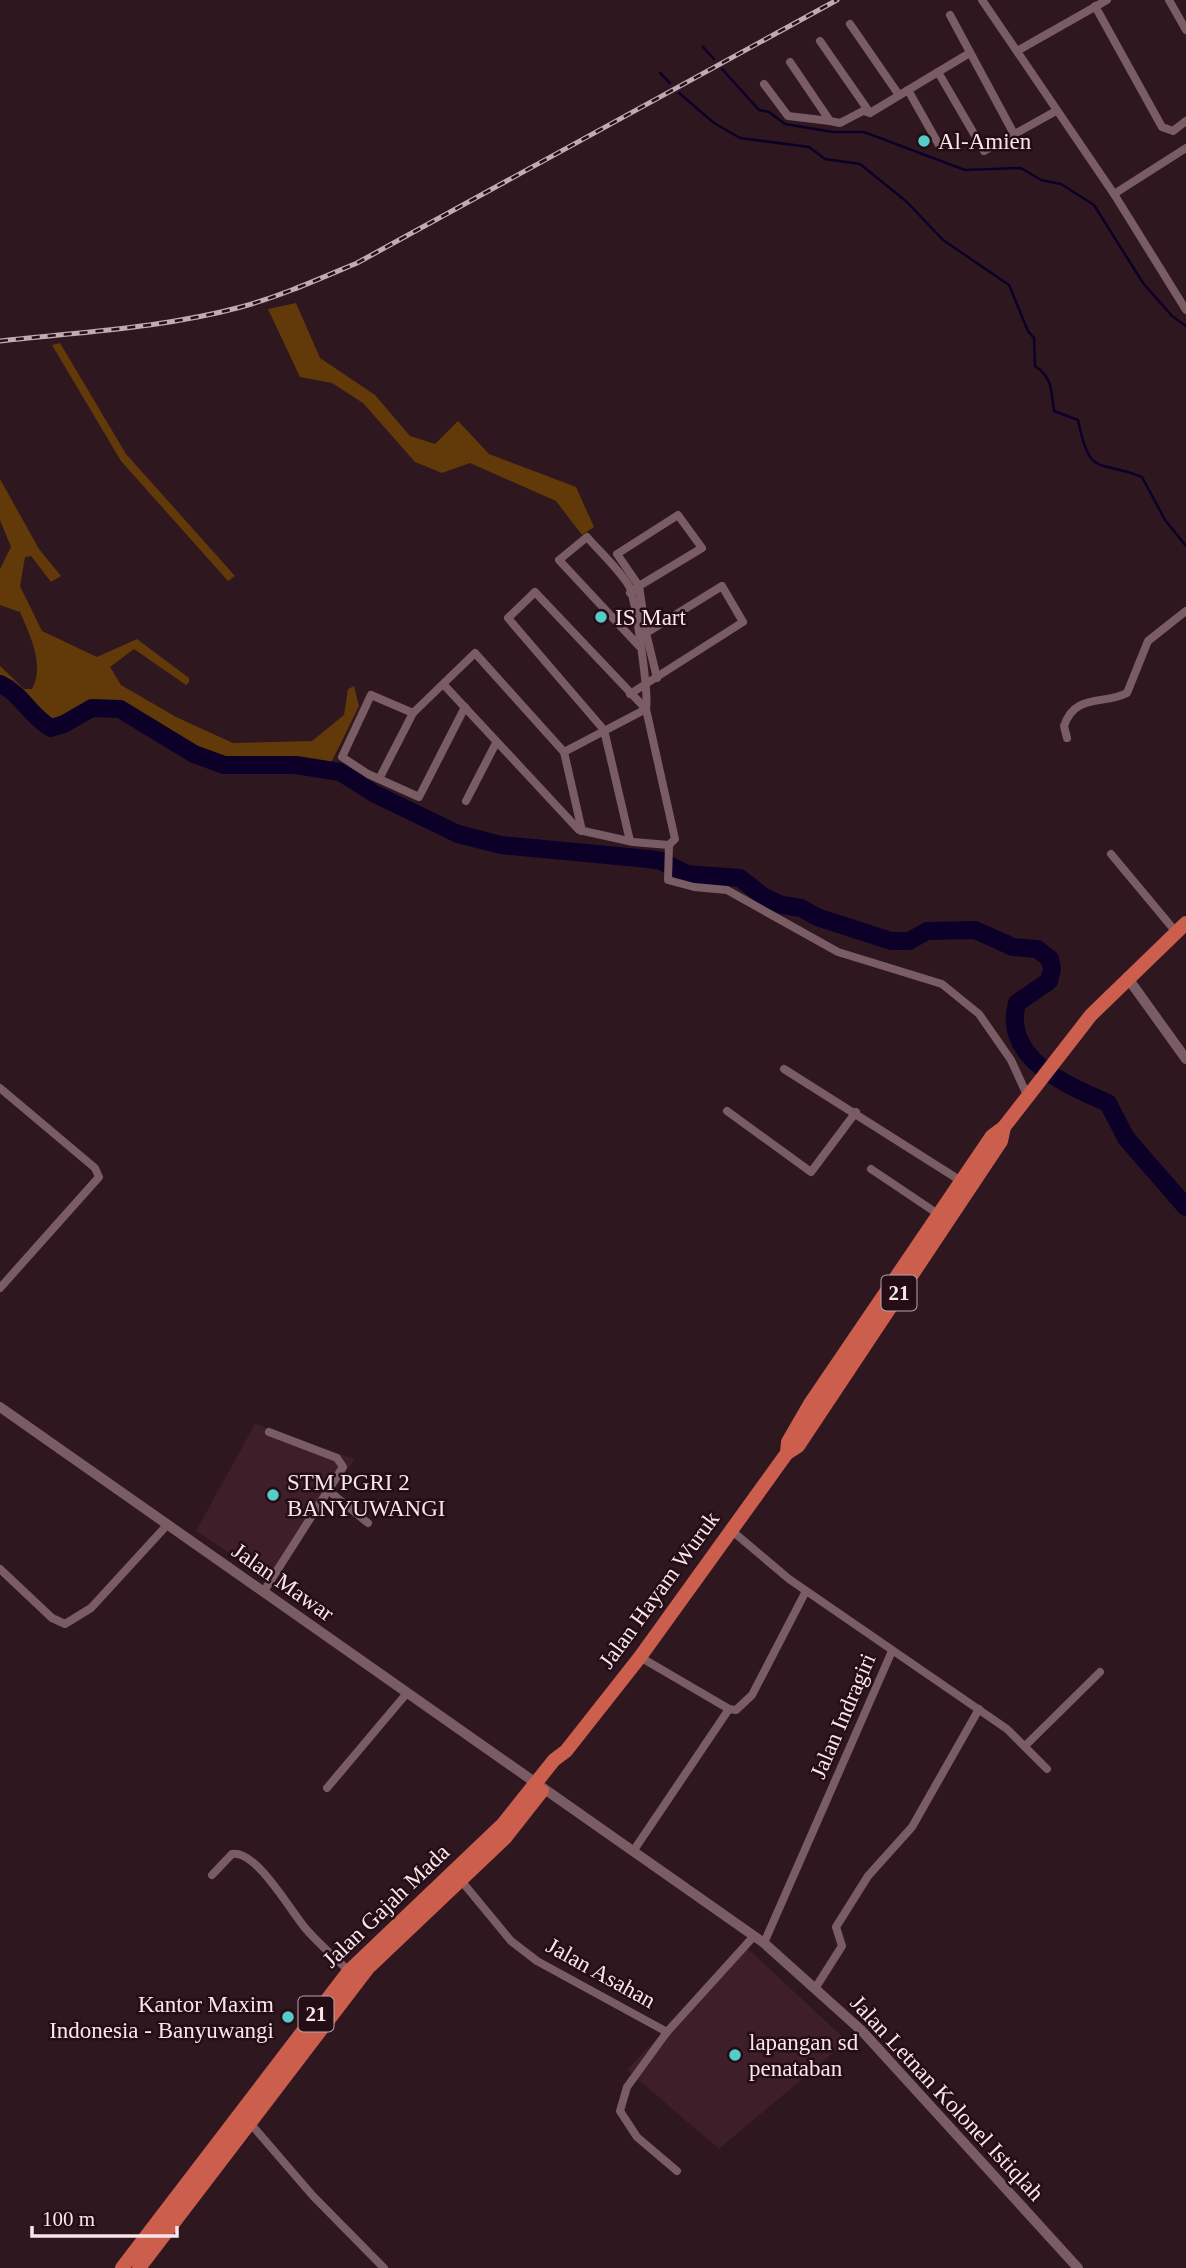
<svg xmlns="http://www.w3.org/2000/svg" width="1186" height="2268" viewBox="0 0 1186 2268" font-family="'Times New Roman',serif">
<rect width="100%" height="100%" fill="#2f171f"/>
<!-- built -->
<g fill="#3d1e29">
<polygon points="255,1424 355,1459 272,1581 196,1531"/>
<polygon points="745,1946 847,2041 719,2149 627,2070"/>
</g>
<!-- green -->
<g fill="#623a09">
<polygon points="296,303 320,358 375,395 410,436 435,444 458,421 489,454 576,487 594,527 582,535 556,501 470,463 442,473 415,462 363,403 332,383 300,377 268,309"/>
<polygon points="60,343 126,454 235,576 228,581 121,461 52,345"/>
<path d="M0,479L39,549L61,576L51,582L31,556L25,557L20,586L42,631L97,657L137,639L189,678V682L186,685L134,649L110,667L121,685L176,717L233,743L312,741L344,715L348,689L354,686L359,706L328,769L296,765H224L194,754L120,709L92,708L64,724L51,728C30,716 22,694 0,684V666L24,689H32C45,665 30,635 20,612L0,605V569L11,547L0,520Z"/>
</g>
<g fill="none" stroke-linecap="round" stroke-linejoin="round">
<!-- stream -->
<g stroke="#0c0029" stroke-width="2.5">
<polyline points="703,47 714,59"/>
<polyline points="722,69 759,110 769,112 785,124 833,132 864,132 965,170 1021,168 1041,180 1061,184 1094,205 1143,283 1172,316 1186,326"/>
<polyline points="660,73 670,83"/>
<path d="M679,93L714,123L740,138L809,147L825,159L860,164L907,202L943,240L1009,285L1028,331L1034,338L1035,366C1053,378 1051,391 1054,411L1078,420C1090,479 1098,459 1142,477L1165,520L1186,546"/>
</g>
<!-- river -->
<path stroke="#0c0029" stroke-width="18" d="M0,684C22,694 30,716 51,728L64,724L92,708L120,709L194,754L224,765H296L340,772L375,794L458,834L501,845L649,859L661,861L687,874L740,878L764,897L782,905L801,908L817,917L891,941H909L927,931L975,930L1013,947L1037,949L1050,959L1052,969L1049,981L1017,1003C1002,1059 1067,1085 1108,1103L1126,1138L1186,1207"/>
<!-- minor -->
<g stroke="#7a5c65" stroke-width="8">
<polyline points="982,0 1114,194 1186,310"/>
<polyline points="1169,0 1186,30"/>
<polyline points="1095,6 1162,127 1173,131 1186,121"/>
<polyline points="950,15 1014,134"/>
<polyline points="850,24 899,95"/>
<polyline points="820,41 870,113"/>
<polyline points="1017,51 1107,0"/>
<polyline points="790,62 830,121 840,123 863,111 870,113 938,72 984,151 1056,111"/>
<polyline points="938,72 968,54"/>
<polyline points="764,84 788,116 830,121"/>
<polyline points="908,90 939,145"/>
<polyline points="1114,194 1186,148"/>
<polygon points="678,515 702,548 639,586 617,554"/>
<polyline points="646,633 657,678"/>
<path d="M639,646L559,560L587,537C598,550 623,573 630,588C636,603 649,694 646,709"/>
<polyline points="444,685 579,830 633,842 669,845 668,880 694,887 727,890 838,952 942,984 979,1014 1011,1060 1027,1095"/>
<polyline points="630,694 743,622 722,586 646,633 639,586 630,593"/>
<polyline points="465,707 419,797 368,774 342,757 371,695 413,713 475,653 564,752 646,709 675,839 669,845"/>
<path d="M1067,738L1064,726C1075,693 1104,705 1127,693L1148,641L1186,611"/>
<polyline points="564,752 582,831"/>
<polyline points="379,779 413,713"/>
<polyline points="466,801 496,743"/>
<polyline points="630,841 604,730 508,618 535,592 646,709"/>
<polyline points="1111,854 1176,932"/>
<polyline points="784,1069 961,1181"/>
<polyline points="0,1088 95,1168 99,1177 0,1288"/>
<polyline points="727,1111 811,1172 856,1112"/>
<polyline points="871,1169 938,1214"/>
<polyline points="329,1491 368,1523"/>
<polyline points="731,1530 789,1579 1007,1729 1047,1769"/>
<polyline points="0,1569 52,1618 65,1624 91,1608 168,1524"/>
<polyline points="264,1591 343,1467 337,1458 269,1432"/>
<polyline points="640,1657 729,1709 736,1710 752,1695 806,1591"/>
<polyline points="1025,1746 1100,1672"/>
<polyline points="327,1788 407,1693"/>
<polyline points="634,1850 729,1709"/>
<path d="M212,1875L232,1854C256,1849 291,1912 306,1929C319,1944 334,1957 349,1971"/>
<polyline points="459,1878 511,1941 537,1961 667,2032 754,1936"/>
<polyline points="764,1943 892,1651"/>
<polyline points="816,1987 842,1946 836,1927 868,1876 912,1827 979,1709"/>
<polyline points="667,2032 627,2087 620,2111 637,2137 677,2171"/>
<polyline points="250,2123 313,2196 384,2268"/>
</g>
<!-- tertiary -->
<g stroke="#7a5c65" stroke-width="10">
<polyline points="1127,977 1186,1059"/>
<polyline points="0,1407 764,1943 862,2031 1078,2268"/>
</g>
<!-- trunk -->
<g stroke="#cc5e4e" stroke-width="14">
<polyline points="787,1453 788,1442 810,1404 992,1136 1004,1127 1091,1015 1186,923"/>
<polyline points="122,2268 349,1971 503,1824 554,1760 566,1751 640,1657 787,1453 798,1446 1001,1141 1004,1127"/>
<polyline points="139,2268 368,1968 505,1838 542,1791"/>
</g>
<defs>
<path id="rail" d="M0,341C80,332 163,328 241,307C281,296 319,279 357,263L837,0"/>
</defs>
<!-- rail casing -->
<use href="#rail" stroke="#bfabb2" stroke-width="5"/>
<!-- rail -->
<use href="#rail" stroke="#250d16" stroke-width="2.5" stroke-dasharray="8" stroke-linecap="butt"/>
</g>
<!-- markers -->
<g fill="#54cdc8" stroke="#250d16" stroke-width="2.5">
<circle cx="924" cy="141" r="7"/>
<circle cx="601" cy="617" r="7"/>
<circle cx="273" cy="1495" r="7"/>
<circle cx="288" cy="2017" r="7"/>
<circle cx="735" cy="2055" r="7"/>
</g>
<g text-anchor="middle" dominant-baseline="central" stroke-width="5" stroke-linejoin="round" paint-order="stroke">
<!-- shield labels -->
<g fill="#250d16" stroke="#b9a5ac" stroke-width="2">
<rect x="881.5" y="1275.5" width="35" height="35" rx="5"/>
<rect x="298.5" y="1996.5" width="35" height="35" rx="5"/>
</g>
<g font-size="21" font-weight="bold" fill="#f8e6ec">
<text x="899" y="1293">21</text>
<text x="316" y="2014">21</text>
</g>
<!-- poi labels -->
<g font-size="23" fill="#f8e6ec" stroke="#250d16" text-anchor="start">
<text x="938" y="141">Al-Amien</text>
<text x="615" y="617">IS Mart</text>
<text x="287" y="1482">STM PGRI 2<tspan x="287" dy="26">BANYUWANGI</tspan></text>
<text x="274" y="2004" text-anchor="end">Kantor Maxim<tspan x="274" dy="26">Indonesia - Banyuwangi</tspan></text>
<text x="749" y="2042">lapangan sd<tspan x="749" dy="26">penataban</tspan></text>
</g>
<!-- street labels -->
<g font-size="23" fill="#f8e6ec" stroke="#250d16">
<text transform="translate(283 1582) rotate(35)">Jalan Mawar</text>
<text transform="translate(659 1590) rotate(-54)">Jalan Hayam Wuruk</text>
<text transform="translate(843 1716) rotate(-67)">Jalan Indragiri</text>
<text transform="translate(386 1906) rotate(-44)">Jalan Gajah Mada</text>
<text transform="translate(601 1973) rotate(29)">Jalan Asahan</text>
<text transform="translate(947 2098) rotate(47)">Jalan Letnan Kolonel Istiqlah</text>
</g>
</g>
<!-- scale -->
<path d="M32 2226v10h145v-10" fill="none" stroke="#f8e6ec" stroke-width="3.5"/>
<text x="42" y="2226" font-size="21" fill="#f8e6ec" stroke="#250d16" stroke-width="5" paint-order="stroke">100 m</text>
</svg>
